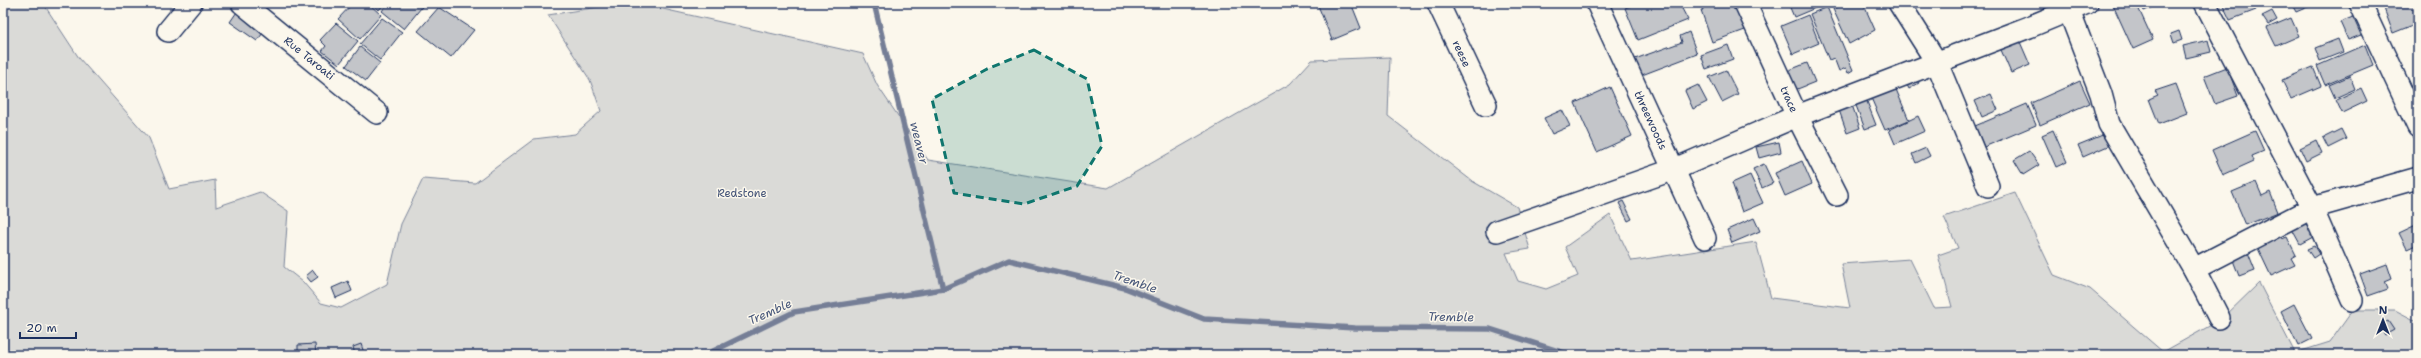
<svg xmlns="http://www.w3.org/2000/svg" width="2421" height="358" viewBox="0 0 2421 358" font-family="'Shantell Sans',sans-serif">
<rect width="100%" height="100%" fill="#fbf7ec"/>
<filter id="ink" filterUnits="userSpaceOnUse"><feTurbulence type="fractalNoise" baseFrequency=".025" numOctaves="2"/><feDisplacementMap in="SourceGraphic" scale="8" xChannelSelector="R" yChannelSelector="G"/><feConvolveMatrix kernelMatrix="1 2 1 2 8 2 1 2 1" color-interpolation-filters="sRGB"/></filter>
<g filter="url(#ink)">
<!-- green -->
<polygon fill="#dadad7" stroke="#7a849a" points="3,3 43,3 79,58 149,138 169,189 215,180 216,207 260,192 288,211 284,267 303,282 321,303 341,308 387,284 401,224 423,179 475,183 534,139 575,134 601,111 590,80 548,15 624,3 636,3 863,54 877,85 928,160 1108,188 1290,84 1312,60 1390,57 1388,116 1472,181 1517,207 1530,249 1506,253 1518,281 1546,289 1578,276 1565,247 1610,215 1632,261 1756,242 1771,298 1850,308 1841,264 1910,259 1934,308 1952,307 1938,255 1958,248 1944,217 2015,193 2054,275 2090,289 2163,352 2222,319 2259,283 2295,353 2330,342 2353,310 2395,310 2418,322 2418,355 3,355"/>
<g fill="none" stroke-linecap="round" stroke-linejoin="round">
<!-- stream -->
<g stroke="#747e96" stroke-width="5.5">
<polyline points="874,3 943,289"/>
<polyline points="705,355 794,312 943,289 1009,260 1125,288 1204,319 1355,328 1490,329 1571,355"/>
</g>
</g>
<!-- building -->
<g fill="#c3c5c9" stroke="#1b2f5e">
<polygon points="166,3 185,3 178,12"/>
<polygon points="243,3 271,22 257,41 230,22"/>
<polygon points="353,3 368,3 381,15 360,39 338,19"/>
<polygon points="371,3 385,3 379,10"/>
<polygon points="388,3 425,3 404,29 382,11"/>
<polygon points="1317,3 1351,3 1361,28 1332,40"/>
<polygon points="1638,3 1679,3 1688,20 1638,40 1625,8"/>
<polygon points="1701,3 1732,3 1734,10 1737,8 1745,30 1712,42 1701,10 1703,10"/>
<polygon points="1788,3 1824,3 1825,4 1794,17"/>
<polygon points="1847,3 1863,3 1875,30 1849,44 1833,9"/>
<polygon points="2112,3 2136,3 2153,40 2133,49"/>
<polygon points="2140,3 2153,3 2155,6 2144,11"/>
<polygon points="2222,3 2254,3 2256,10 2230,20"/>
<polygon points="2291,3 2317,3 2296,12"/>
<polygon points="2382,3 2418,3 2418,23 2393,33"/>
<polygon points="439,7 474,30 451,58 418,31"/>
<polygon points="1827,7 1853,70 1848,73 1846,68 1839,71 1834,58 1829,60 1810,14"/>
<polygon points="2272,11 2277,20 2268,25 2262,16"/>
<polygon points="1808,15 1819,43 1793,54 1781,26"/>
<polygon points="2353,17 2361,35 2348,40 2340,22"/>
<polygon points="382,18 402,32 380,60 360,44"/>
<polygon points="2291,18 2299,36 2276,46 2267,28"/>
<polygon points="336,23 358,41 339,64 322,51 326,46 320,40"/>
<polygon points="2179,31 2182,40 2174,43 2171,34"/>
<polygon points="1689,32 1697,54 1642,75 1635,59 1682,42 1680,36"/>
<polygon points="2017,35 2030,65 2011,73 1998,43"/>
<polygon points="2338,39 2343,52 2320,61 2315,48"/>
<polygon points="2208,40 2211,52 2186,58 2183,46"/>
<polygon points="1728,45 1733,59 1706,69 1701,55"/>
<polygon points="2365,45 2373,65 2325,85 2317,66"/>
<polygon points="360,47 380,63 366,81 346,66"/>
<polygon points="1807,63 1815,82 1795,90 1787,71"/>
<polygon points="2227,67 2238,96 2215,104 2204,76"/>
<polygon points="2313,67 2321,86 2291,99 2282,80"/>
<polygon points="1726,70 1738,94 1722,102 1709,77"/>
<polygon points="1913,71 1919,83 1909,89 1903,77"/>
<polygon points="2350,76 2355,89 2335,98 2329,85"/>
<polygon points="1892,80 1909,120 1885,130 1868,91"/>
<polygon points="2080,81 2090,103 2040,125 2031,103"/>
<polygon points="2176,84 2187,113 2159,124 2149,99 2158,95 2155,91"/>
<polygon points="1698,85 1707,102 1693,109 1685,91"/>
<polygon points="1610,87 1632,136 1597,152 1575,103"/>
<polygon points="2361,88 2367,101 2342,113 2336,100"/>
<polygon points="1991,94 1998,110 1982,117 1975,101"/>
<polygon points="1866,99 1876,125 1865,129 1855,103"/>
<polygon points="2027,104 2036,125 1984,147 1975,126"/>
<polygon points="1852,105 1860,128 1847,133 1839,110"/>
<polygon points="1562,110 1570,126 1552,134 1544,118"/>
<polygon points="1918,116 1925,131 1895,144 1889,130"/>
<polygon points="2341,129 2346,139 2328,148 2323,138"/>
<polygon points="2053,130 2067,162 2056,167 2042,135"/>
<polygon points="2255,131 2264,151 2252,156 2254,161 2223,175 2212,150"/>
<polygon points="2105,134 2110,145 2083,157 2078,145"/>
<polygon points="2316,140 2322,153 2306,161 2300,148"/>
<polygon points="1779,142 1781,152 1759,158 1756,147"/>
<polygon points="1926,148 1930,156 1916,163 1912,154"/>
<polygon points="2029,151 2039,165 2023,175 2014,160"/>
<polygon points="1802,161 1812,184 1785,196 1775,173"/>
<polygon points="1764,164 1773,183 1762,188 1753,169"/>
<polygon points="1750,175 1763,203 1742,212 1732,183"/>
<polygon points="2256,182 2262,196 2270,192 2278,212 2246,225 2232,192"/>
<polygon points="1623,201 1632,219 1628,221 1619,203"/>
<polygon points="2302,215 2313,237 2300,244 2288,222"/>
<polygon points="1754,218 1760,231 1732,243 1727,230"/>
<polygon points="2418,224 2418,244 2407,249 2399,233"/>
<polygon points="2278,229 2282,239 2287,237 2296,255 2291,258 2295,265 2271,276 2254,240"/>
<polygon points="2314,246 2319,254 2313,258 2307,249"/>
<polygon points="2247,250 2255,270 2239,276 2231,255"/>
<polygon points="2387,264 2392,279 2385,282 2388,289 2368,296 2360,274"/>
<polygon points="313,270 318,277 311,282 306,276"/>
<polygon points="348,281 352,291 336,298 332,288"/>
<polygon points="2294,304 2312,339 2298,346 2281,311"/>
<polygon points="2388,321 2394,330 2385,335 2379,326"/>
<polygon points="315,344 316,355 298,355 298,345"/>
<polygon points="361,344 364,353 355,355 353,347"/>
</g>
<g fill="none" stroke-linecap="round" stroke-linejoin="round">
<defs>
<g id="minor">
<path id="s1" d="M242,3L377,113"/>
<path id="s2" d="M1438,3L1486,105"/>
<path id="s3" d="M1597,3L1705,238"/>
<path id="s4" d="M1745,3L1797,116L1837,195"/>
<polyline points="1899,3 1937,63 1988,186"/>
<polyline points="2066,3 2101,94 2109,124 2194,269 2219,318"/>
<polyline points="2205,3 2312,208 2352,300"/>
<polyline points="2360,3 2418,127"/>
<polyline points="168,31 191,3"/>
<polyline points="1497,231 1675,169 1797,116 2029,27 2087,3"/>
<polyline points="2194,269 2312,208 2418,178"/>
</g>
</defs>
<!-- minor casing -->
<use href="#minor" stroke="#1b2f5e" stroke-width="24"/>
<!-- minor -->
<use href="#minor" stroke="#fbf7ec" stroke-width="21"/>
</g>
</g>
<!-- marked area -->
<path fill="#0f766e" fill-opacity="0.2" stroke="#0f766e" stroke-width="3" stroke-dasharray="8 5" stroke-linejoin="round" d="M1034,50L1087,79L1102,146L1077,186L1024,204L954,193L932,99L987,69Z"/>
<g text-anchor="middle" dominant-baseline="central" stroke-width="3" stroke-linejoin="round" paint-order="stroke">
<!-- street labels -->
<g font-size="11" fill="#1b2f5e" stroke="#fbf7ec">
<text stroke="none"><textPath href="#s2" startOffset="56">reese</textPath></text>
<text stroke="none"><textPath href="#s1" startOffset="87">Rue Taroati</textPath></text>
<text stroke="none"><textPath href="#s4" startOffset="106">trace</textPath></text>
<text stroke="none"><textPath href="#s3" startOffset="129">threewoods</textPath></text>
</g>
<!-- park labels -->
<g font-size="11" fill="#415176" stroke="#fbf7ec">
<text x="742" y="193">Redstone</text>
</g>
<!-- water labels -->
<g font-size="12" font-style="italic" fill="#47577a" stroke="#fbf7ec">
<text transform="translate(919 143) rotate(76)">weaver</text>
<text transform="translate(1135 282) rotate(19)">Tremble</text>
<text transform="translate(770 312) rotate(-24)">Tremble</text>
<text transform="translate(1451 317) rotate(1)">Tremble</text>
</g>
</g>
<!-- margin -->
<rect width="2421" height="358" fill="none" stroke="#fbf7ec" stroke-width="16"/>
<rect x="8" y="8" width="2405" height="342" fill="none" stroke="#1b2f5e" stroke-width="1.5" filter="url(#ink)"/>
<!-- north arrow -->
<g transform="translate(2383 320)" stroke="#fbf7ec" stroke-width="3" paint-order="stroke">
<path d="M0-3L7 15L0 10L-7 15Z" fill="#1b2f5e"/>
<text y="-6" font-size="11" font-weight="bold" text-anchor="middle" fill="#1b2f5e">N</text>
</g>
<!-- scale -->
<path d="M20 332v6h56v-6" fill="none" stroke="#1b2f5e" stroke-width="2"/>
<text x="26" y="332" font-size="12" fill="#1b2f5e" stroke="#fbf7ec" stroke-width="3" paint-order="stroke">20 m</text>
</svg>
